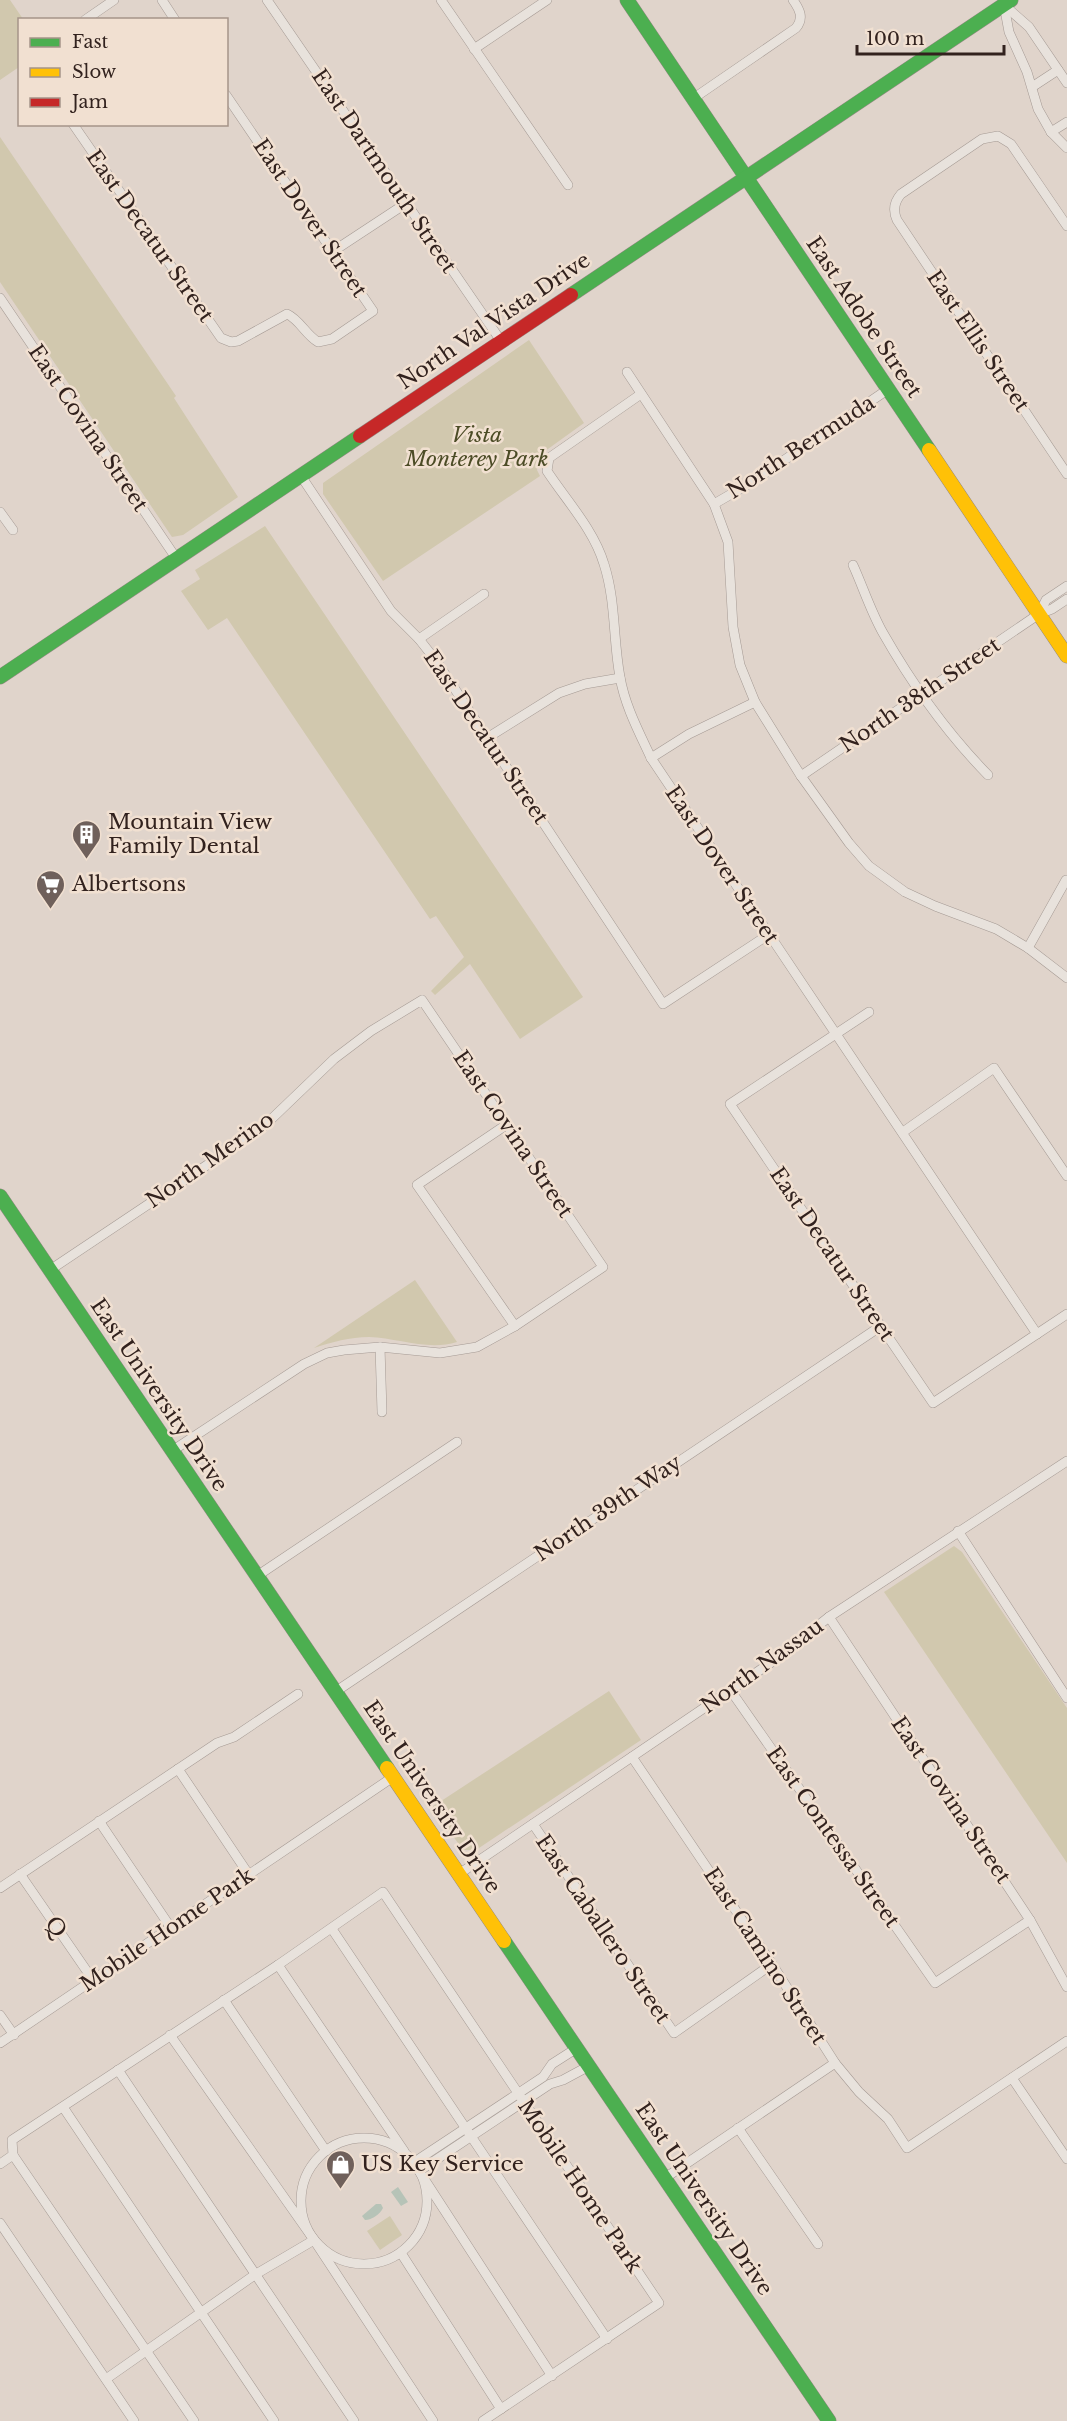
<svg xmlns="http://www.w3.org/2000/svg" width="1067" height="2421" viewBox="0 0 1067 2421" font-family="'Libre Baskerville',serif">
<rect width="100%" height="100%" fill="#e0d4cb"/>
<!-- green -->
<g fill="#d1c8ae">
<polygon points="0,0 10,0 23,19 20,20 19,67 0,80"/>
<polygon points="0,137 176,396 174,398 238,497 183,535 172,537 0,282"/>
<polygon points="529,340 584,423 541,454 537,470 540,476 383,581 323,494 323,483"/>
<polygon points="265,526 583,997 520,1039 470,964 435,995 431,991 464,957 436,916 430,919 227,618 208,630 181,591 200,579 195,570"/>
<path d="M415,1280L457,1342C428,1351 398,1338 369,1337C350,1337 332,1342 314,1348Z"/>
<polygon points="954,1546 962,1552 1067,1708 1067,1863 884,1592"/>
<polygon points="609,1691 641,1740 476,1850 463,1850 432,1807"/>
<polygon points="390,2216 402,2235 380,2250 367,2231"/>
</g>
<!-- water -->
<g fill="#b6c3b7">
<polygon points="398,2187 408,2202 401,2206 391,2192"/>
<path d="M376,2204H381L383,2208C380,2214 372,2220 365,2220L362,2216Z"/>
</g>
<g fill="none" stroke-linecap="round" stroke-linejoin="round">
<defs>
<g id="street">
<polyline points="162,0 175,20"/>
<polyline points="267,0 501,341"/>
<polyline points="441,0 568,185"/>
<polyline points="1004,5 1009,32 1027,72 1038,109 1051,132 1067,148"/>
<polyline points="1004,5 1029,27 1067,83"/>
<polyline points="85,20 114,0"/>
<polyline points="474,49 547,0"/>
<polyline points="1032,87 1058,70"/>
<path d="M694,98L796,28C804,18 800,10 793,0"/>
<path d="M73,124L221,338L231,342L238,341L287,314C300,320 305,334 318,342L332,339L373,311L226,95"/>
<polyline points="1051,132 1067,122"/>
<path d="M1067,226L1011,144L998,136L982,139L901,194C894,202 893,211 897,220L1067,474"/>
<polyline points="332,252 405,204"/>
<polyline points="0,298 176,558"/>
<polyline points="627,372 714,504 728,542 733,627 740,665 755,702 801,776 849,843 869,866 905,892 935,906 996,929 1028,948 1067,978"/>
<path d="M641,394L549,458L547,471C566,500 594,530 604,564C616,601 613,640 620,677C625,706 639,732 651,758L1037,1334"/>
<polyline points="301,476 391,611 419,639 437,662 663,1004 768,935"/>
<polyline points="714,504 752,482 887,390"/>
<polyline points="0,512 13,530"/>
<path d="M853,565C863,587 871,612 883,633C912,684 947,733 988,775"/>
<polyline points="1039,614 1046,600 1067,586"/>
<polyline points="419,639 484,594"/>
<polyline points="487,738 559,693 585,684 620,678"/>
<polyline points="651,758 689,734 755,702"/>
<polyline points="801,776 1039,614 1052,609 1067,599"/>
<polyline points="1028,948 1066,880"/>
<polyline points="869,1012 730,1104 933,1403 1067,1314"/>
<polyline points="506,1125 417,1185 515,1326"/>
<polyline points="903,1132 994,1068 1067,1176"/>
<polyline points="50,1270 261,1129 334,1059 371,1031 422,1000 603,1267 515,1326 477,1347 440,1353 380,1347 344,1350 327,1353 304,1364 172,1451"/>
<polyline points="380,1347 382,1412"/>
<polyline points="958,1531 1067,1698"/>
<polyline points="257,1576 457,1442"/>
<polyline points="829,1617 1030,1920 1067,1987"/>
<polyline points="731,1691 935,1983 1030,1920"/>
<polyline points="335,1692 881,1326"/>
<polyline points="632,1757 772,1964 835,2063 859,2092 888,2119 907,2148 1067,2041"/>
<polyline points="178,1769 249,1875"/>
<polyline points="99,1821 171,1928"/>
<polyline points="533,1824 674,2033 772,1964"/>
<polyline points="20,1874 93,1980"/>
<polyline points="459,1874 769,1664 829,1617 1067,1461"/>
<polyline points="0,1888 217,1743 234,1737 298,1694"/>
<polyline points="332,1929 607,2339"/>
<polyline points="278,1965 404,2151"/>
<polyline points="224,2000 326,2151"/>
<polyline points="0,2015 14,2035"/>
<polyline points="170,2035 314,2240 433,2421"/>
<polyline points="0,2043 393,1777"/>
<polyline points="118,2070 354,2421"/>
<polyline points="1012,2078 1067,2159"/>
<polyline points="63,2107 274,2421"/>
<polyline points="738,2128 818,2244"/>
<circle cx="364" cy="2201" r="63"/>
<polyline points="13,2155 194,2421"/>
<polyline points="413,2163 543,2077 552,2064 577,2048"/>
<polyline points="0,2164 13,2155 12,2140 278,1965 383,1892 659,2303 483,2421"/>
<polyline points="665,2178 835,2063"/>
<polyline points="0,2223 134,2421"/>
<polyline points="401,2253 501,2409"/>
<polyline points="552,2376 419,2171 550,2084 563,2080 589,2066"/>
<polyline points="106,2379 256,2274 314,2240"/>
</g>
<g id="fast">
<polyline points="627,0 929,450"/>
<polyline points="571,295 1011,0"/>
<polyline points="0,677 360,436"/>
<polyline points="0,1196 387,1768"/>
<polyline points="504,1941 829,2421"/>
</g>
<g id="slow">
<polyline points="929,450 1067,656"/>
<polyline points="387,1768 504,1941"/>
</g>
<polyline id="jam" points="360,436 571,295"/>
</defs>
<!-- street casing -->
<use href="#street" stroke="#a59a94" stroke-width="10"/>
<!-- fast casing -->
<use href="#fast" stroke="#948a84" stroke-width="15"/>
<!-- slow casing -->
<use href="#slow" stroke="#948a84" stroke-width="15"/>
<!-- jam casing -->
<use href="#jam" stroke="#948a84" stroke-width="15"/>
<!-- street -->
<use href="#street" stroke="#e8e2dc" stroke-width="9"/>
<!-- fast -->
<use href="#fast" stroke="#4caf50" stroke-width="14"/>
<!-- slow -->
<use href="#slow" stroke="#ffc107" stroke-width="14"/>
<!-- jam -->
<use href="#jam" stroke="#c62828" stroke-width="14"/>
</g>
<!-- icons -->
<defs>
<symbol id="building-pin" viewBox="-11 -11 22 30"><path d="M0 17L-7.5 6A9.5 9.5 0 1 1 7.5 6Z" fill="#6f605b" stroke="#f1e0d1"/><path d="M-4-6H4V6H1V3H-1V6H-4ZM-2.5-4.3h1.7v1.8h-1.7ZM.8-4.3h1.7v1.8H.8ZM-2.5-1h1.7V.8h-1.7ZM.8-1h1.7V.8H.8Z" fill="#fff"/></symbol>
<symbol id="supermarket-pin" viewBox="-11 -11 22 30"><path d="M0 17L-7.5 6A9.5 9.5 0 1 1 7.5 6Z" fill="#6f605b" stroke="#f1e0d1"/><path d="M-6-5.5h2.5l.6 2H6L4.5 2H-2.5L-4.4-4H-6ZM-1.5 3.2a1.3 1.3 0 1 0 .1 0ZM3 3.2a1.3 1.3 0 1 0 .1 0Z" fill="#fff"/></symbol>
<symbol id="shop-pin" viewBox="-11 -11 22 30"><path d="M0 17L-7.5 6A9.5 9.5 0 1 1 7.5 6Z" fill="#6f605b" stroke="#f1e0d1"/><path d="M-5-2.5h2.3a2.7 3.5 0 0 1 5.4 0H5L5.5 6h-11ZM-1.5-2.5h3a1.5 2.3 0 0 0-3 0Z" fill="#fff"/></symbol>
</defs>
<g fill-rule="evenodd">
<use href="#building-pin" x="70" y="818" width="33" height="45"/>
<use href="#supermarket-pin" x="34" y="868" width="33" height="45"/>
<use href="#shop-pin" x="324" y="2148" width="33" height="45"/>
</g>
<g text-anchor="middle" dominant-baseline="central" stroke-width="5" stroke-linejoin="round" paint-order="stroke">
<!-- street labels -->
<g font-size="21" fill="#32221e" stroke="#f1e0d1">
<text transform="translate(384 171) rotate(56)">East Dartmouth Street</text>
<text transform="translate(310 218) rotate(56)">East Dover Street</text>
<text transform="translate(150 236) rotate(55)">East Decatur Street</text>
<text transform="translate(864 317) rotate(56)">East Adobe Street</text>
<text transform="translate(494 321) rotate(-34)">North Val Vista Drive</text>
<text transform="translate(978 341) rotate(56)">East Ellis Street</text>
<text transform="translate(88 428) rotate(56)">East Covina Street</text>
<text transform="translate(801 447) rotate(-33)">North Bermuda</text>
<text transform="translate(920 695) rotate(-34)">North 38th Street</text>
<text transform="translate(486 737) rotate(56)">East Decatur Street</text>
<text transform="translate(722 865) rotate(56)">East Dover Street</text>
<text transform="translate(513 1134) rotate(56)">East Covina Street</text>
<text transform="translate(210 1160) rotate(-35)">North Merino</text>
<text transform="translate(832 1254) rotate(56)">East Decatur Street</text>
<text transform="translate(159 1395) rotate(56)">East University Drive</text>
<text transform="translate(608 1508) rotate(-34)">North 39th Way</text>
<text transform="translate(762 1666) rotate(-36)">North Nassau</text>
<text transform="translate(432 1797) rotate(56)">East University Drive</text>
<text transform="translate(951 1800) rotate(56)">East Covina Street</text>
<text transform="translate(833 1837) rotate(55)">East Contessa Street</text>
<text transform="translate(56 1927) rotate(55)">Q</text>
<text transform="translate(603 1929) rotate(56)">East Caballero Street</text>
<text transform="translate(167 1930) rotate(-34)">Mobile Home Park</text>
<text transform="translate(765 1956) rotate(57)">East Camino Street</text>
<text transform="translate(580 2186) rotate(56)">Mobile Home Park</text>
<text transform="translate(704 2199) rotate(56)">East University Drive</text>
</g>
<!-- park labels -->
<g font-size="21" font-style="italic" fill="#4c4c26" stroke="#f1e0d1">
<text x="477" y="435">Vista<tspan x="477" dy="24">Monterey Park</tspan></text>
</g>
<!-- poi labels -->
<g font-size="21" fill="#32221e" stroke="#f1e0d1" text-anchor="start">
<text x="108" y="822">Mountain View<tspan x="108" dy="24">Family Dental</tspan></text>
<text x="72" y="884">Albertsons</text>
<text x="361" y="2164">US Key Service</text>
</g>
</g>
<!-- legend -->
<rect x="18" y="18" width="210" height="108" fill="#f1e0d1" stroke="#a59489" stroke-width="1.5"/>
<rect x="30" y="38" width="30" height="9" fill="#4caf50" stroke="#a59489" stroke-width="1.5"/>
<text x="72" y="48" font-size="18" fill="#32221e">Fast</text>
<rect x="30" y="68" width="30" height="9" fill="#ffc107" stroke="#a59489" stroke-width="1.5"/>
<text x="72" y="78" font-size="18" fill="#32221e">Slow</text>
<rect x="30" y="98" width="30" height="9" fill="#c62828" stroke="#a59489" stroke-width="1.5"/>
<text x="72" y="108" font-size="18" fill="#32221e">Jam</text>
<!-- scale -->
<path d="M857 45v9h147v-9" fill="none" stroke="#32221e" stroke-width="3"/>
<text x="866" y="45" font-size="18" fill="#32221e" stroke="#f1e0d1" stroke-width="4.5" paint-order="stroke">100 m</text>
</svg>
